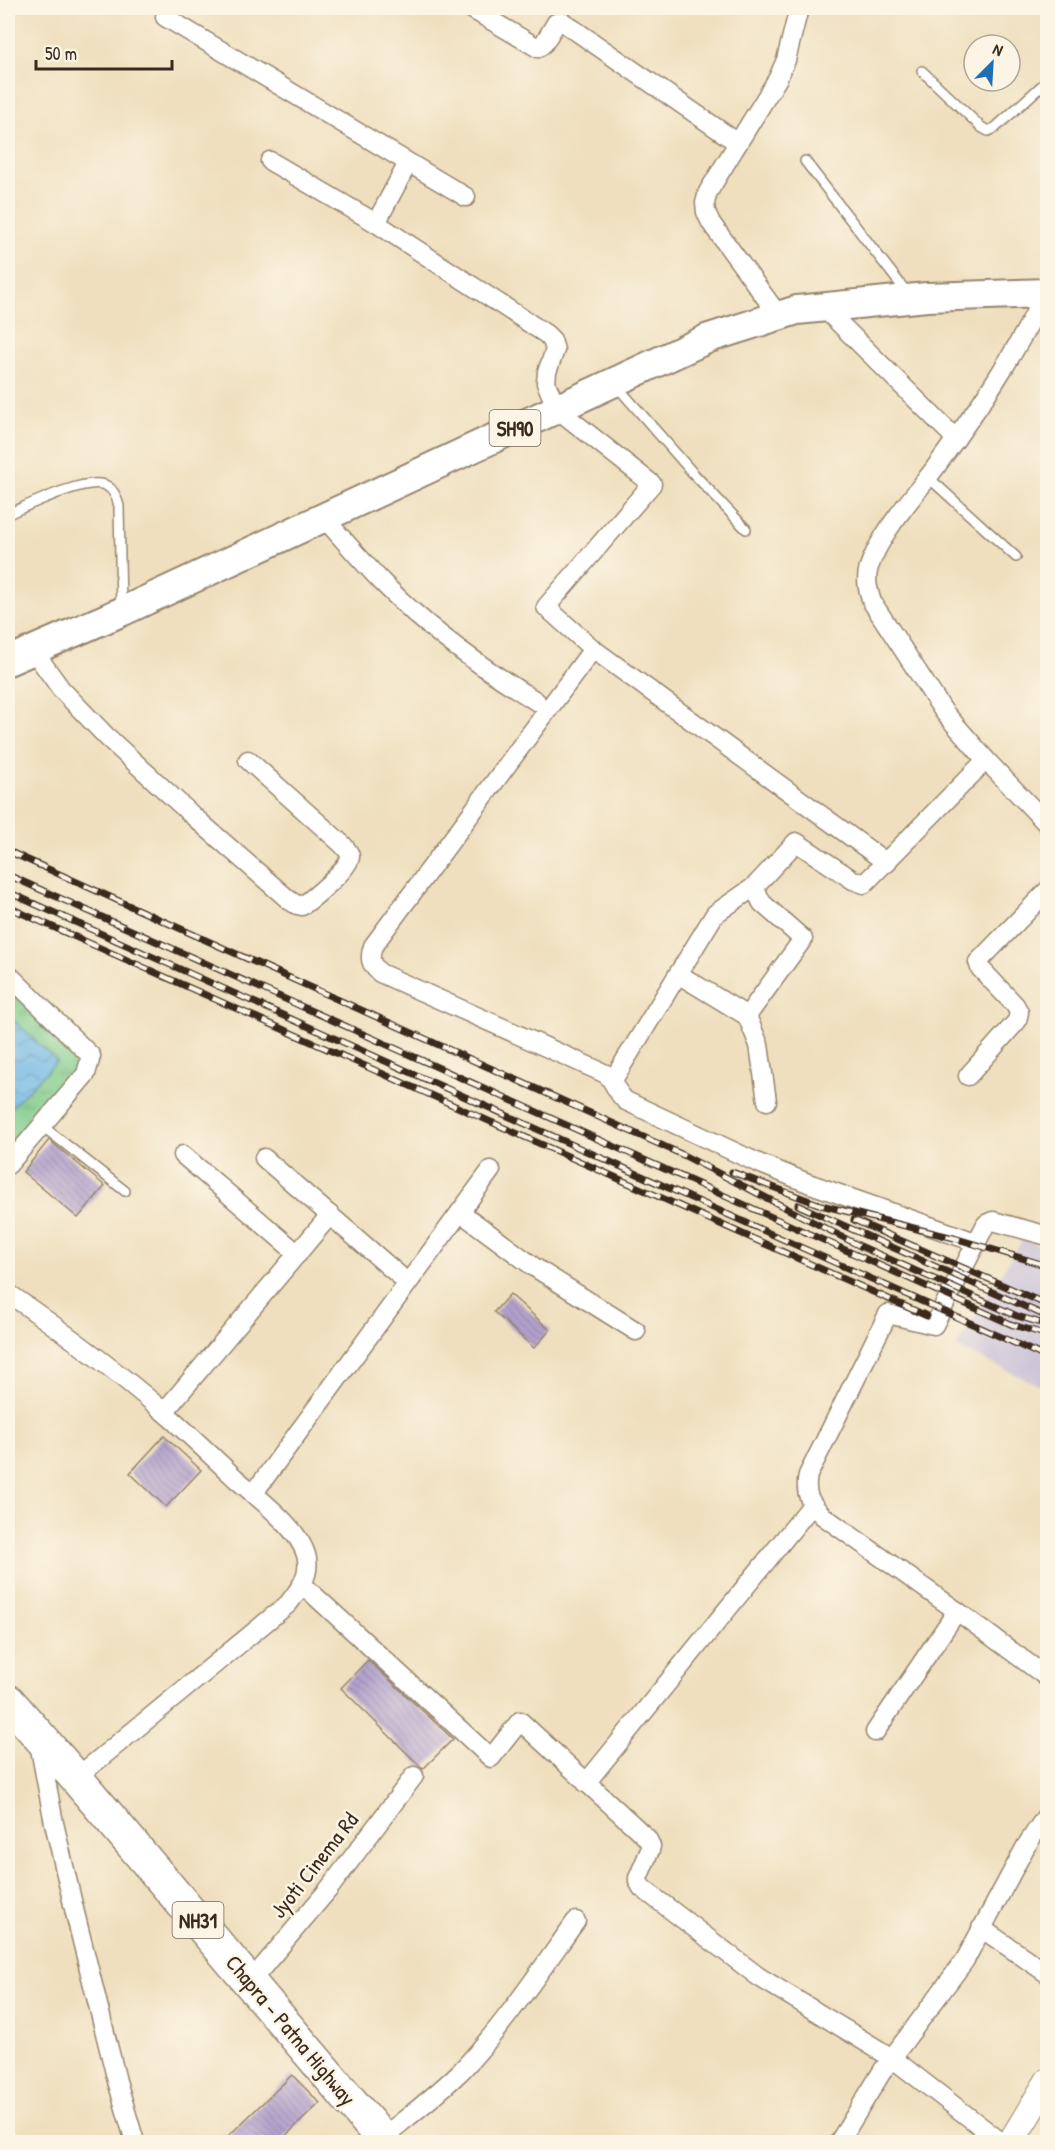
<svg xmlns="http://www.w3.org/2000/svg" width="1055" height="2150" viewBox="0 0 1055 2150" font-family="'Patrick Hand',sans-serif">
<defs>
<pattern id="park-tufts" width="24" height="20" patternUnits="userSpaceOnUse" patternTransform="scale(1.5)"><rect width="24" height="20" fill="#7bca8a"/><path d="M3 7l-1-3M5 7V3M7 7l1-3M15 17l-1-3M17 17v-4M19 17l1-3" fill="none" stroke="#66a470"/></pattern>
<pattern id="water-waves" width="16" height="10" patternUnits="userSpaceOnUse" patternTransform="scale(1.5)"><rect width="16" height="10" fill="#6eb8e7"/><path d="M0 5q4-4 8 0t8 0" fill="none" stroke="#5c96bb"/></pattern>
<pattern id="building-back-hatch" width="6" height="6" patternUnits="userSpaceOnUse" patternTransform="scale(1.5)"><rect width="6" height="6" fill="#b3a2cd"/><path d="M-1 5l2 2M0 0l6 6M5-1l2 2" fill="none" stroke="#9384a6"/></pattern>
</defs>
<rect width="100%" height="100%" fill="#fcf5e5"/>
<filter id="ink" filterUnits="userSpaceOnUse"><feTurbulence type="fractalNoise" baseFrequency=".0167" numOctaves="2"/><feDisplacementMap in="SourceGraphic" scale="12" xChannelSelector="R" yChannelSelector="G"/><feConvolveMatrix kernelMatrix="1 2 1 2 8 2 1 2 1" color-interpolation-filters="sRGB"/></filter>
<filter id="wash" filterUnits="userSpaceOnUse"><feTurbulence type="fractalNoise" baseFrequency=".008" numOctaves="4" result="noise"/><feDisplacementMap in="SourceGraphic" scale="24" xChannelSelector="R" yChannelSelector="G"/><feGaussianBlur stdDeviation="1.35" result="paint"/><feColorMatrix in="noise" values="0 0 0 0 0 0 0 0 0 0 0 0 0 0 0 0 0 1.4 0 .05"/><feComposite in="paint" operator="in"/></filter>
<g filter="url(#wash)">
<rect width="100%" height="100%" fill="#efdfbe"/>
<!-- railway -->
<polygon fill="#c8bfd8" points="1023,1239 1047,1249 1047,1389 956,1347"/>
<!-- park -->
<polygon fill="url(#park-tufts)" stroke="#5b7a54" stroke-width="1.5" points="8,976 97,1062 8,1166"/>
<!-- water -->
<polygon fill="url(#water-waves)" stroke="#547182" stroke-width="1.5" points="8,1015 57,1061 8,1111"/>
<g id="blocks">
<!-- building -->
<g fill="url(#building-back-hatch)">
<polygon points="49,1140 105,1186 78,1218 23,1172"/>
<polygon points="510,1294 550,1330 534,1348 494,1312"/>
<polygon points="164,1436 201,1470 166,1507 130,1473"/>
<polygon points="368,1660 453,1739 423,1769 341,1688"/>
<polygon points="292,2075 320,2103 279,2142 222,2142"/>
</g>
</g>
</g>
<g filter="url(#ink)">
<use href="#blocks" fill-opacity="0" stroke="#95846e" stroke-width="1.5"/>
<g fill="none" stroke-linecap="round" stroke-linejoin="round">
<defs>
<g id="lane">
<polyline points="922,71 981,127 988,131 995,128 1048,80"/>
<polyline points="805,161 908,294"/>
<polyline points="615,384 692,472 746,529"/>
<polyline points="928,477 1016,557"/>
<path d="M8,514C27,506 89,475 107,486C114,490 117,498 119,506L121,608"/>
<polyline points="41,1125 125,1191"/>
</g>
<g id="street">
<polyline points="470,8 538,48 544,43 556,23 563,22 738,143"/>
<polyline points="165,17 466,197"/>
<path d="M270,161L376,223L546,334L552,340L555,350L547,372L546,383L557,409L652,484L546,607L593,649L373,946C369,958 370,964 380,973L606,1074C615,1082 616,1093 626,1101L756,1162L808,1183L975,1242"/>
<polyline points="376,223 408,163"/>
<path d="M1048,286C1018,352 977,410 935,468C912,499 882,530 869,567C865,580 868,590 872,602L944,712L986,760L1048,825"/>
<polyline points="824,308 956,439"/>
<polyline points="779,316 711,223 706,212 705,203 708,192 778,78 786,60 799,8"/>
<path d="M323,517C344,540 364,564 386,586C430,631 482,668 536,701"/>
<polyline points="593,649 887,863"/>
<path d="M33,650L61,689L106,736L192,815L289,900L297,905L302,906C312,899 350,868 350,857C350,852 346,849 343,845L248,760"/>
<polyline points="8,974 91,1056 86,1074 8,1165"/>
<polyline points="678,974 747,1016 759,1045 767,1101"/>
<polyline points="747,1016 803,939 762,903 754,887 796,842 853,880 864,884 986,760"/>
<polyline points="968,1076 1017,1021 1019,1012 1015,1005 980,968 978,962 1048,890"/>
<polyline points="613,1080 715,914 754,887"/>
<polyline points="183,1155 298,1254"/>
<polyline points="264,1158 408,1283"/>
<polyline points="460,1212 534,1267 636,1331"/>
<path d="M1048,1236L993,1221L986,1224L934,1325L888,1314L808,1475C804,1494 810,1503 823,1516L957,1611L1048,1678"/>
<path d="M8,1293C61,1330 115,1369 164,1412C189,1434 212,1456 235,1478C257,1497 302,1530 307,1559C310,1577 298,1591 288,1604L76,1778"/>
<polyline points="164,1412 330,1215"/>
<polyline points="253,1494 491,1170"/>
<polyline points="303,1585 491,1758 520,1721 647,1838 651,1846 650,1850 638,1878 638,1881 642,1888 759,1977 892,2058 1001,2142"/>
<polyline points="875,1732 957,1611"/>
<polyline points="39,1743 54,1823 75,1913 117,2081 135,2142"/>
<polyline points="586,1783 812,1505"/>
<polyline points="981,1928 1048,1974"/>
<polyline points="250,1982 328,1890 414,1776"/>
<path d="M382,2138C409,2116 437,2095 462,2070C504,2025 540,1971 576,1921"/>
<polyline points="839,2142 883,2070 965,1960 1026,1846 1048,1813"/>
</g>
<polyline id="secondary" points="1011,2142 1048,2081"/>
<polyline id="primary" points="8,661 121,612 709,338 797,310 927,297 1048,293"/>
<polyline id="highway" points="8,1701 76,1778 385,2142"/>
</defs>
<!-- lane casing -->
<use href="#lane" stroke="#95846e" stroke-width="12"/>
<!-- street casing -->
<use href="#street" stroke="#95846e" stroke-width="21"/>
<!-- secondary casing -->
<use href="#secondary" stroke="#95846e" stroke-width="28"/>
<!-- primary casing -->
<use href="#primary" stroke="#95846e" stroke-width="32"/>
<!-- highway casing -->
<use href="#highway" stroke="#95846e" stroke-width="36"/>
<!-- lane -->
<use href="#lane" stroke="#fff" stroke-width="9"/>
<!-- street -->
<use href="#street" stroke="#fff" stroke-width="18"/>
<!-- secondary -->
<use href="#secondary" stroke="#fff" stroke-width="26"/>
<!-- primary -->
<use href="#primary" stroke="#fff" stroke-width="28"/>
<!-- highway -->
<use href="#highway" stroke="#fff" stroke-width="33"/>
<defs>
<g id="rail">
<polyline points="8,851 681,1154 860,1246 1017,1316 1048,1325"/>
<polyline points="8,875 1013,1325 1048,1335"/>
<polyline points="8,892 1048,1358"/>
<polyline points="8,907 927,1316"/>
<polyline points="732,1172 821,1205 954,1238 1048,1266"/>
<polyline points="798,1205 1048,1317"/>
<polyline points="854,1220 1048,1305"/>
</g>
</defs>
<!-- rail casing -->
<use href="#rail" stroke="#3b2a1e" stroke-width="7"/>
<!-- rail -->
<use href="#rail" stroke="#fcf5e5" stroke-width="4.5" stroke-dasharray="14" stroke-linecap="butt"/>
</g>
</g>
<g text-anchor="middle" dominant-baseline="central" stroke-width="5" stroke-linejoin="round" paint-order="stroke">
<!-- shield labels -->
<g fill="#fcf5e5" stroke="#75675a" stroke-width="1.5">
<rect x="489.5" y="410" width="51" height="36" rx="4.5"/>
<rect x="172.5" y="1902" width="51" height="36" rx="4.5"/>
</g>
<g font-size="21" font-weight="bold" fill="#3b2a1e">
<text x="515" y="428">SH90</text>
<text x="198" y="1920">NH31</text>
</g>
<!-- street labels -->
<g font-size="22" fill="#3b2a1e" stroke="#fcf5e5">
<text transform="translate(314 1865) rotate(-52)">Jyoti Cinema Rd</text>
<text transform="translate(291 2030) rotate(50)">Chapra - Patna Highway</text>
</g>
</g>
<!-- margin -->
<rect width="1055" height="2150" fill="none" stroke="#fcf5e5" stroke-width="30"/>
<!-- north arrow -->
<g transform="translate(992 63) rotate(24)"><circle r="28" fill="#fcf5e5" stroke="#afa495" stroke-width="1.5"/>
<path d="M0-4.5L10 22L0 15L-10 22Z" fill="#1f6fb2"/>
<text y="-9" font-size="16" font-weight="bold" text-anchor="middle" fill="#3b2a1e">N</text>
</g>
<!-- scale -->
<path d="M36 60v9h136v-9" fill="none" stroke="#3b2a1e" stroke-width="3"/>
<text x="45" y="60" font-size="18" fill="#3b2a1e" stroke="#fcf5e5" stroke-width="4.5" paint-order="stroke">50 m</text>
</svg>
